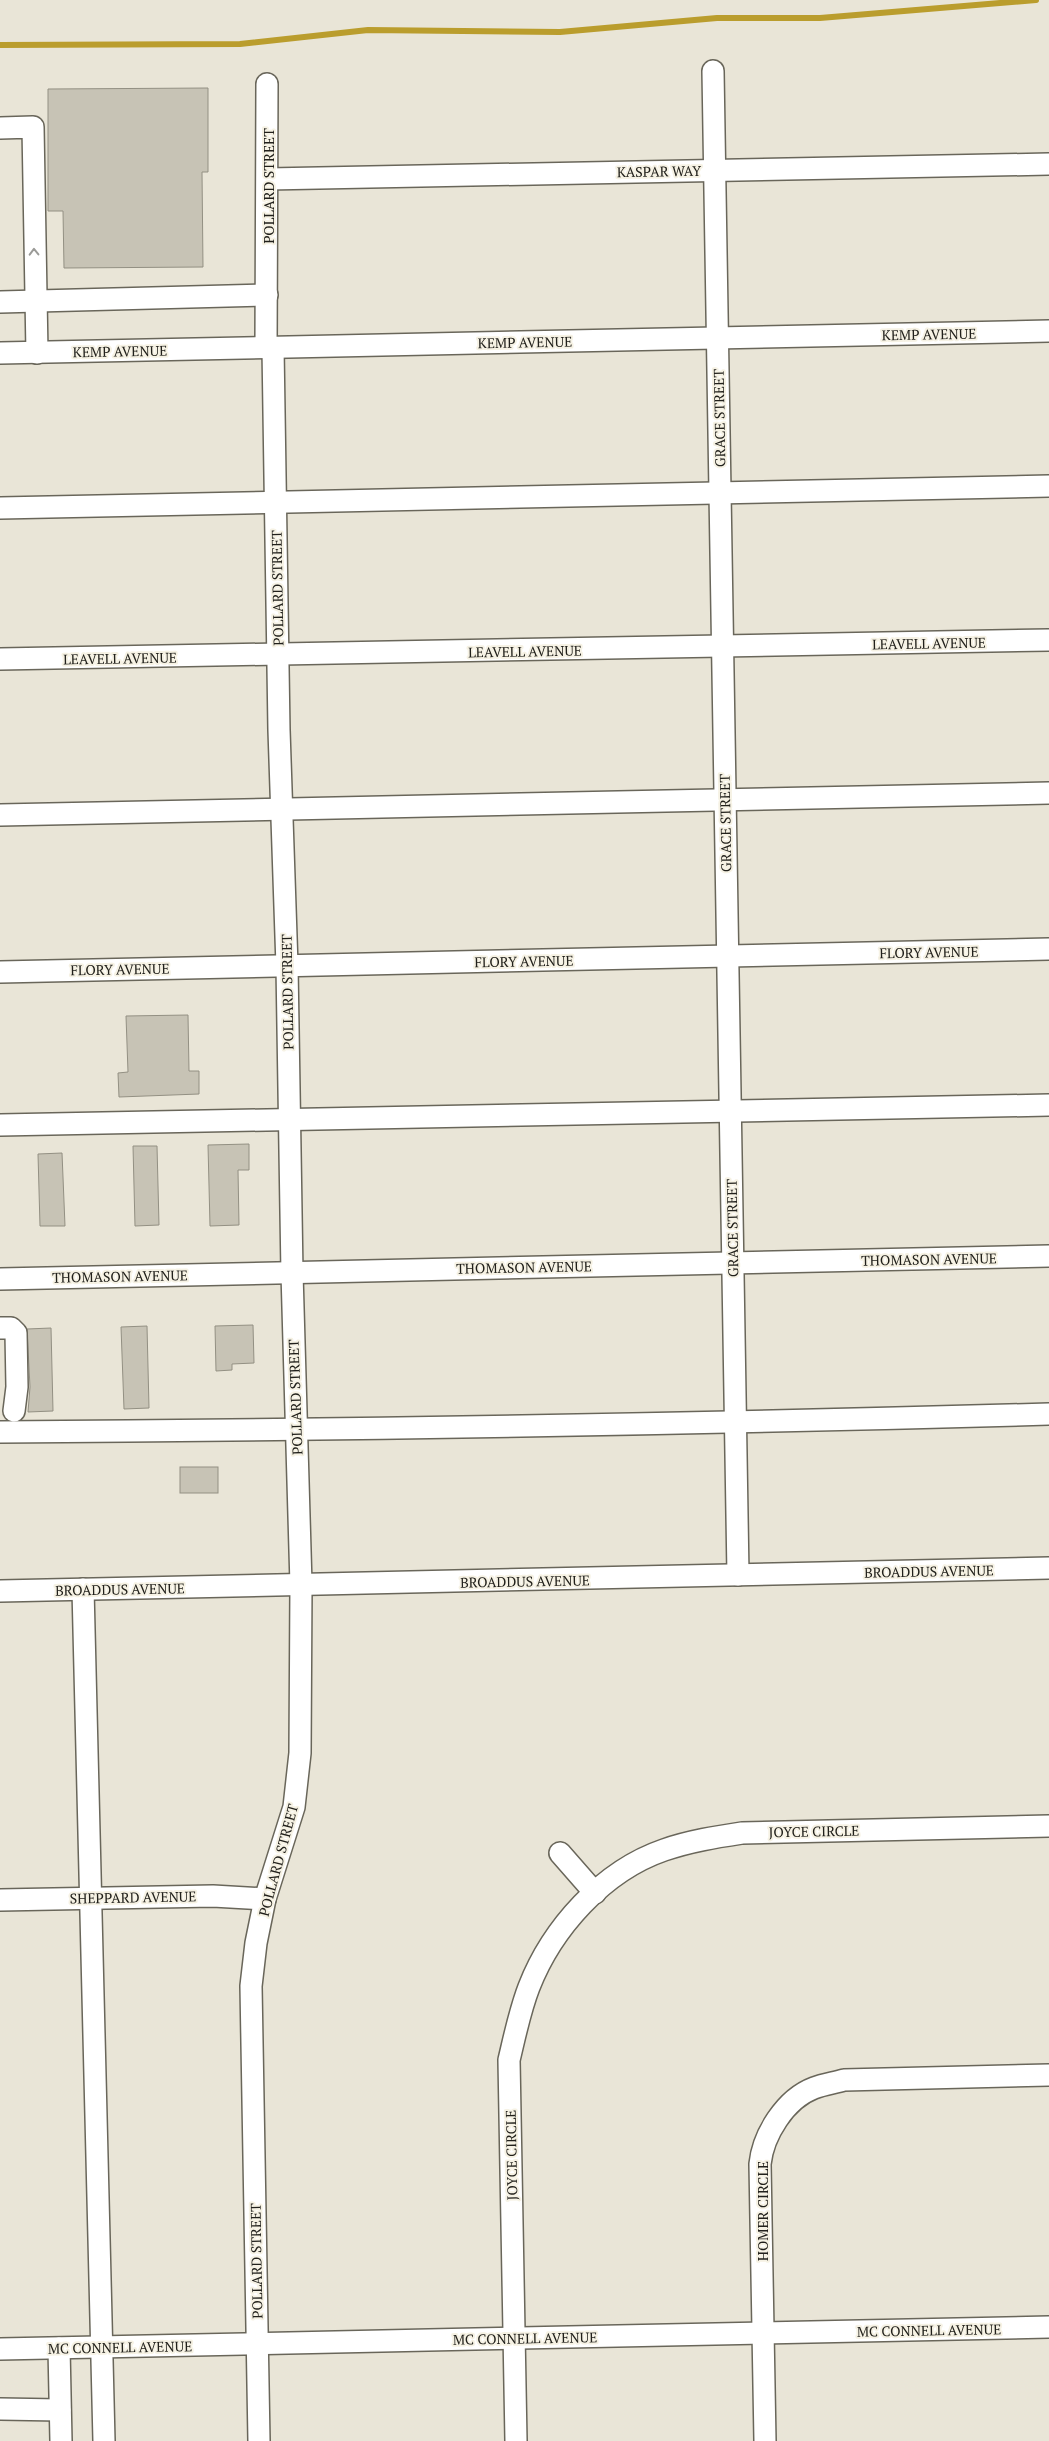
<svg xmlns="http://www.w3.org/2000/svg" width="1049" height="2441" viewBox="0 0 1049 2441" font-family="'PT Serif',serif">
<rect width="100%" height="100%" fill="#e9e5d7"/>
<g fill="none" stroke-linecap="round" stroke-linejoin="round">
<!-- stream -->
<polyline stroke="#ba9d2d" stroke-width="6" points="0,45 240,44 368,30 560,32 717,18 820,18 1036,0"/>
</g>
<!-- building -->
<g fill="#c7c3b5" stroke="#939083">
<polygon points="208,88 208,172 202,172 203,267 64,268 63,211 48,211 48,89"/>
<polygon points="188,1015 189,1071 199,1071 199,1094 119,1097 118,1073 128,1072 126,1016"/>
<polygon points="249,1144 249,1170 238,1170 239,1225 210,1226 208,1145"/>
<polygon points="133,1146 157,1146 159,1225 135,1226"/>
<polygon points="62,1153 65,1226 40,1226 38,1154"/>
<polygon points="253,1325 254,1363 232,1364 232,1370 216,1371 215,1326"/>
<polygon points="147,1326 149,1408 124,1409 121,1327"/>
<polygon points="51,1328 53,1411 28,1412 30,1387 27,1329"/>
<rect x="180" y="1467" width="38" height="26"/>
</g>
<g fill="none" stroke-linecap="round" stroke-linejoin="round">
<defs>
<g id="minor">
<polyline points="713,71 738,1575"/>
<polyline points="0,128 33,127 37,353"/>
<polyline points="268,179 1049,164"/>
<polyline points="0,302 267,295"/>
<polyline points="266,348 267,84"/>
<polyline points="0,353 1049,331"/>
<polyline points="0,508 1049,486"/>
<polyline points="0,659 1049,640"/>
<polyline points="0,815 1049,793"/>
<polyline points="0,972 1049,949"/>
<polyline points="0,1125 1049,1105"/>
<polyline points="0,1279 1049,1256"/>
<polyline points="0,1328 11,1328 16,1333 17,1387 14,1411"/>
<path d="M0,1432C350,1430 699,1424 1049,1414"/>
<polyline points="83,1589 104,2441"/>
<polyline points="0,1591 1049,1568"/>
<polyline points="560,1853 595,1893"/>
<polyline points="0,1900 213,1896 265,1899"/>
<polyline points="59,2348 61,2441"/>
<polyline points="0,2349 1049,2327"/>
<polyline points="0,2409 60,2410"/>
<polyline points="259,2441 251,1986 256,1943 265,1899 294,1807 300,1753 301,1585 292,1273 287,966 279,730 273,348"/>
<path d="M516,2441L509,2060C515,2035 520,2010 529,1987C552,1928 603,1871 664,1850C690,1841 716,1837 742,1833L1049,1826"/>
<path d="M765,2441L760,2164C763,2135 785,2099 814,2088C824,2084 834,2083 844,2080L1049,2075"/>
</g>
</defs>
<!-- minor casing -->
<use href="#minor" stroke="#69665a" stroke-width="24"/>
<!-- minor -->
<use href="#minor" stroke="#fff" stroke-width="21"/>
</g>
<!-- one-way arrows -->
<defs><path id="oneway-chevron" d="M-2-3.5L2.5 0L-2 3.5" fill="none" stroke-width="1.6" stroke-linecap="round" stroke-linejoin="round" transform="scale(1.25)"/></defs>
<use stroke="#9b9b98" href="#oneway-chevron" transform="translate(34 252) rotate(-91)"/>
<g text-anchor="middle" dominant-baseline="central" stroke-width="4" stroke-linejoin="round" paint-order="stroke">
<!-- street labels -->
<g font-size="14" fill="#21201b" stroke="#f6f2e4">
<text transform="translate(659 171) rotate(-1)">KASPAR WAY</text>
<text transform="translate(268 186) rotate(-90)">POLLARD STREET</text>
<text transform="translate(929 334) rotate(-1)">KEMP AVENUE</text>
<text transform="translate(525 342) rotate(-1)">KEMP AVENUE</text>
<text transform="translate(120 351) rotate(-1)">KEMP AVENUE</text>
<text transform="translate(719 418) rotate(-91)">GRACE STREET</text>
<text transform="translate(277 588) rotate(-91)">POLLARD STREET</text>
<text transform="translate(929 643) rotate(-1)">LEAVELL AVENUE</text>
<text transform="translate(525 651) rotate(-1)">LEAVELL AVENUE</text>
<text transform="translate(120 658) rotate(-1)">LEAVELL AVENUE</text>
<text transform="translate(725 823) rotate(-91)">GRACE STREET</text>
<text transform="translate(929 952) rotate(-1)">FLORY AVENUE</text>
<text transform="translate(524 961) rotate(-1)">FLORY AVENUE</text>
<text transform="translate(120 969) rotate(-1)">FLORY AVENUE</text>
<text transform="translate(287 992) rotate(-91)">POLLARD STREET</text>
<text transform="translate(732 1228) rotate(-91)">GRACE STREET</text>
<text transform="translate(929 1259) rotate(-1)">THOMASON AVENUE</text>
<text transform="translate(524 1267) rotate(-1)">THOMASON AVENUE</text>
<text transform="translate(120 1276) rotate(-1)">THOMASON AVENUE</text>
<text transform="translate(295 1397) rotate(-92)">POLLARD STREET</text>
<text transform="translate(929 1571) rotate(-1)">BROADDUS AVENUE</text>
<text transform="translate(525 1581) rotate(-1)">BROADDUS AVENUE</text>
<text transform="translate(120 1589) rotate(-1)">BROADDUS AVENUE</text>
<text transform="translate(814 1831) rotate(-1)">JOYCE CIRCLE</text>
<text transform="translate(278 1860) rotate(-75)">POLLARD STREET</text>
<text transform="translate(133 1897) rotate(-1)">SHEPPARD AVENUE</text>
<text transform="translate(511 2155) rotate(-91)">JOYCE CIRCLE</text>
<text transform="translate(762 2211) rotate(-90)">HOMER CIRCLE</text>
<text transform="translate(256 2261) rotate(-91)">POLLARD STREET</text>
<text transform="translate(929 2330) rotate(-1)">MC CONNELL AVENUE</text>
<text transform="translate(525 2338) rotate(-1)">MC CONNELL AVENUE</text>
<text transform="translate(120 2347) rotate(-1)">MC CONNELL AVENUE</text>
</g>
</g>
</svg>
